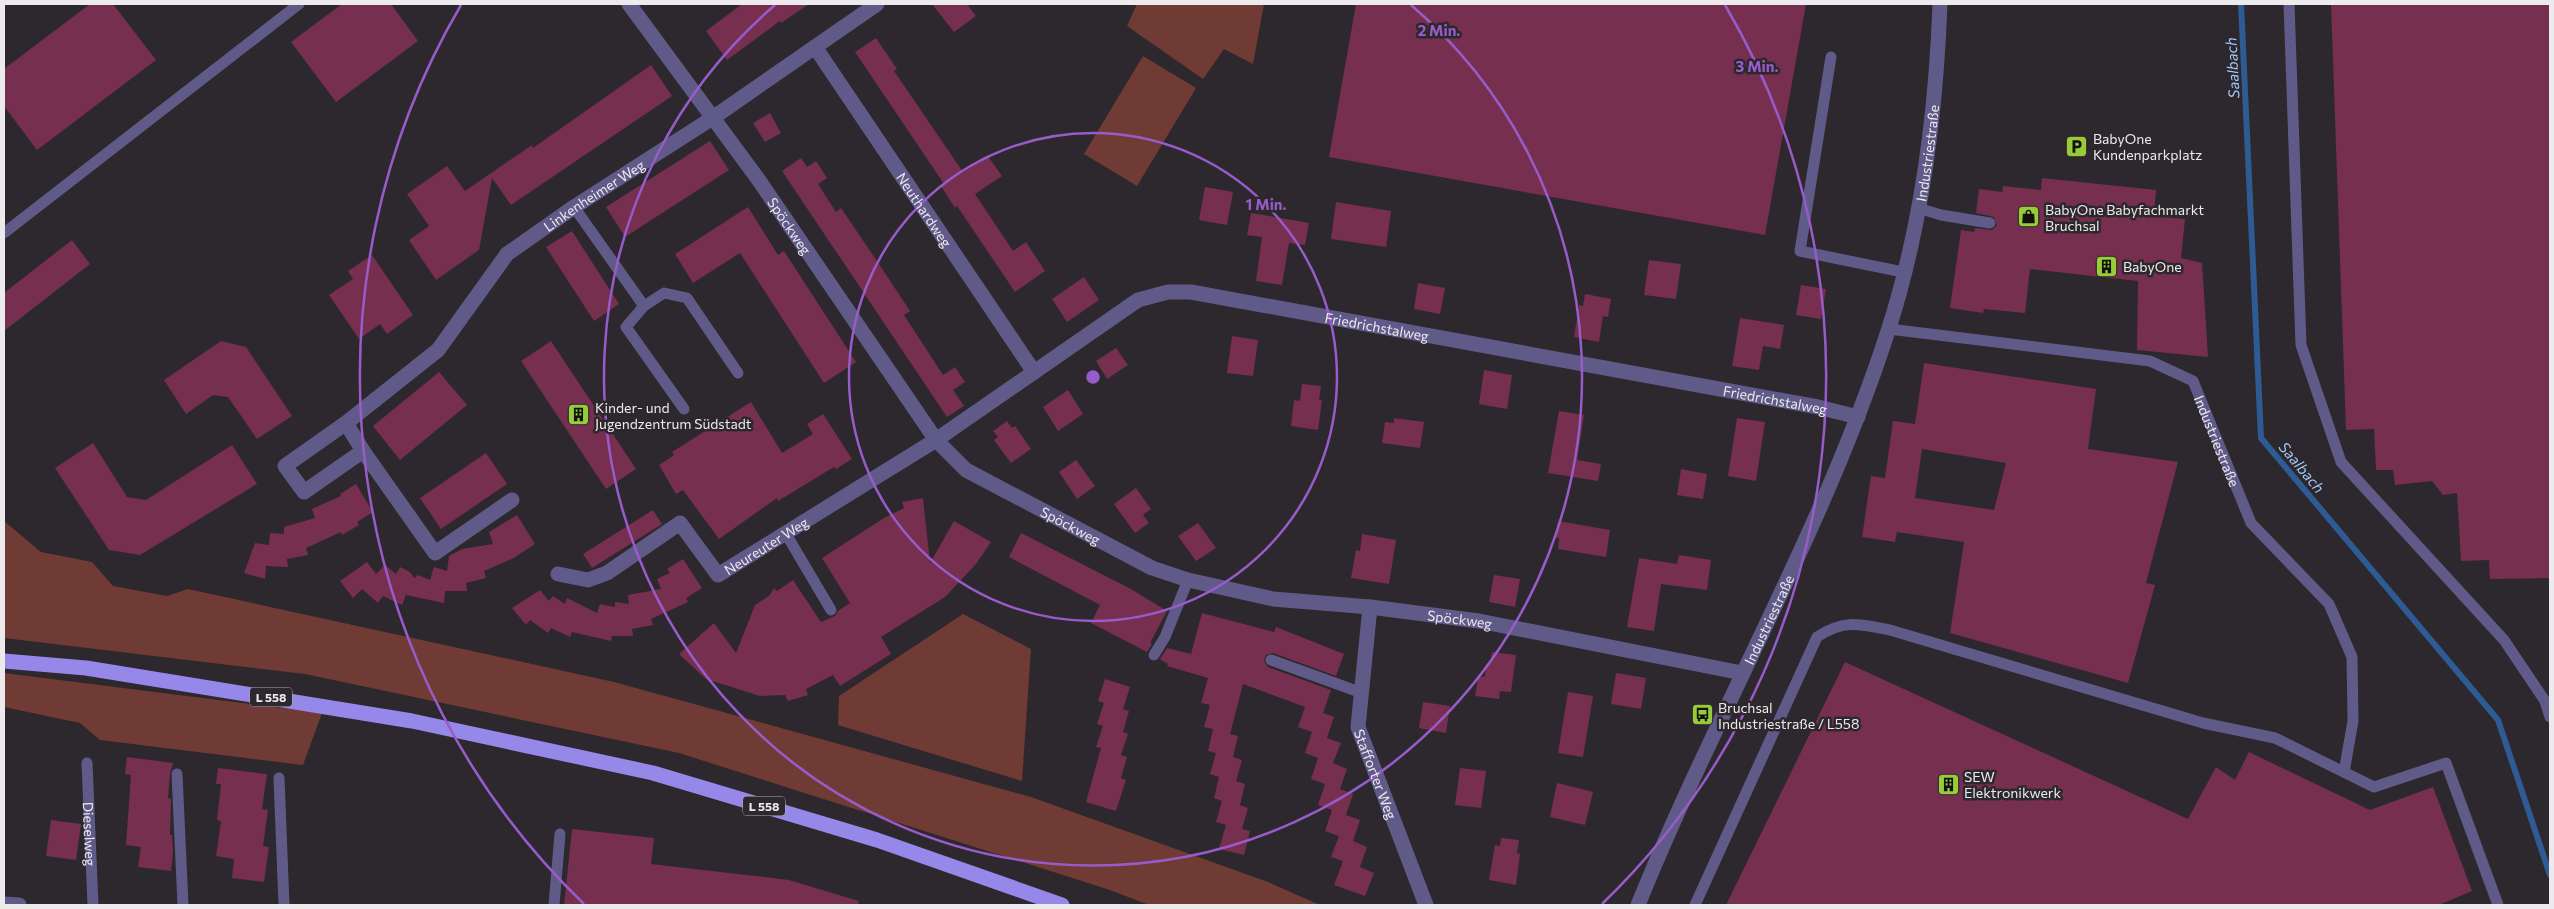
<svg xmlns="http://www.w3.org/2000/svg" width="2554" height="909" viewBox="0 0 2554 909" font-family="Commissioner,sans-serif">
<rect width="100%" height="100%" fill="#2c282d"/>
<!-- green -->
<g fill="#703b34">
<polygon points="1137,4 1264,4 1253,64 1224,49 1203,79 1127,26"/>
<polygon points="1143,56 1196,88 1137,186 1084,154"/>
<polygon points="4,521 41,552 92,562 113,586 167,596 188,589 614,682 1031,797 1268,882 1320,905 1149,905 1110,890 679,753 305,674 4,638"/>
<polygon points="963,614 1031,649 1022,781 838,725 839,696"/>
<polygon points="4,673 322,713 303,765 100,740 80,723 4,707"/>
</g>
<g fill="none" stroke-linecap="round" stroke-linejoin="round">
<!-- stream -->
<polyline stroke="#2e5b94" stroke-width="6" points="2241,4 2261,438 2498,720 2550,875"/>
</g>
<!-- building -->
<g fill="#762f4e" fill-rule="evenodd">
<polygon points="90,4 113,4 156,60 37,150 4,106 4,69"/>
<polygon points="342,4 391,4 418,41 336,102 291,42"/>
<polygon points="742,4 809,4 781,23 780,21 727,60 706,31"/>
<polygon points="932,4 967,4 976,16 954,32"/>
<polygon points="1356,4 1806,4 1765,235 1329,157"/>
<polygon points="2331,4 2550,4 2550,578 2490,579 2489,560 2461,561 2457,493 2443,495 2432,481 2395,485 2393,470 2376,470 2374,429 2346,430"/>
<polygon points="876,38 897,69 894,71 963,172 987,155 1002,176 975,194 1013,251 1026,242 1045,271 1015,292 957,206 955,208 941,186 944,184 855,52"/>
<polygon points="651,65 672,96 511,205 492,178 479,250 436,280 409,240 429,226 407,194 447,166 465,191 532,145 533,148"/>
<polygon points="770,113 781,133 765,142 753,123"/>
<polygon points="710,141 729,170 625,237 606,207"/>
<polygon points="801,158 807,167 816,161 827,178 818,184 836,212 841,208 881,267 910,311 904,315 943,375 955,367 965,382 953,390 964,406 947,417 782,171"/>
<polygon points="2042,178 2156,190 2154,216 2185,219 2181,258 2202,263 2208,357 2137,350 2138,281 2030,269 2025,313 1984,309 1983,313 1950,308 1961,230 1974,232 1975,228 1992,230 1997,225 1994,217 1976,213 1979,189 2002,192 2003,186 2041,190"/>
<polygon points="1205,187 1233,192 1227,225 1199,220"/>
<polygon points="1336,202 1391,211 1386,247 1331,239"/>
<polygon points="748,207 778,255 784,251 856,362 824,383 740,253 693,283 675,254"/>
<polygon points="1251,213 1309,223 1305,245 1289,243 1282,285 1256,281 1262,237 1247,235"/>
<polygon points="572,231 619,304 594,321 546,247"/>
<polygon points="72,240 90,264 4,331 4,293"/>
<polygon points="372,255 413,315 387,334 380,324 359,339 329,295 353,279 348,271"/>
<polygon points="1649,260 1681,264 1676,299 1644,295"/>
<polygon points="1084,277 1099,300 1067,322 1052,299"/>
<polygon points="1418,283 1445,288 1440,314 1414,309"/>
<polygon points="1801,285 1826,289 1821,319 1796,315"/>
<polygon points="1585,294 1611,299 1608,317 1603,316 1599,342 1574,337 1579,305 1583,306"/>
<polygon points="1740,318 1784,325 1780,349 1763,346 1759,370 1732,366"/>
<polygon points="1232,336 1258,340 1253,376 1227,373"/>
<polygon points="221,341 246,347 292,416 257,439 228,397 213,395 186,414 164,380"/>
<polygon points="551,341 636,469 606,489 521,361"/>
<polygon points="1116,348 1128,365 1107,379 1096,361"/>
<path d="M1924,363L2096,389L2088,449L2178,462L2146,583L2155,585L2128,683L1950,633L1964,542L1897,532L1895,542L1862,537L1871,476L1885,478L1893,421L1915,424ZM1922,449L2006,463L1994,510L1915,498Z"/>
<polygon points="1484,370 1512,375 1507,409 1479,404"/>
<polygon points="439,372 467,405 400,460 373,426"/>
<polygon points="1302,384 1321,386 1319,400 1322,400 1318,430 1291,426 1294,400 1300,401"/>
<polygon points="1068,390 1083,414 1058,431 1043,407"/>
<polygon points="751,402 782,453 813,434 807,424 823,414 852,459 836,469 834,467 778,501 777,498 719,539 683,490 676,494 659,465 674,455 672,452"/>
<polygon points="1559,411 1584,415 1577,460 1601,464 1598,481 1548,473"/>
<polygon points="1394,418 1424,422 1420,448 1382,443 1385,422 1394,423"/>
<polygon points="1737,418 1765,422 1756,481 1728,476"/>
<polygon points="1007,421 1012,428 1015,426 1031,449 1011,463 994,440 998,437 993,431"/>
<polygon points="93,443 127,497 146,500 232,445 257,484 140,555 109,550 55,468"/>
<polygon points="486,453 507,484 441,529 420,498"/>
<polygon points="1076,460 1095,486 1077,499 1059,472"/>
<polygon points="1681,469 1707,474 1703,499 1677,495"/>
<polygon points="356,484 373,512 357,522 359,525 342,535 341,532 306,548 308,555 287,559 288,567 266,566 265,579 244,573 255,543 269,545 270,533 284,534 284,527 315,518 312,509 341,496 340,494"/>
<polygon points="1136,488 1151,509 1143,515 1149,523 1135,533 1114,504"/>
<polygon points="923,498 930,563 954,521 991,542 976,564 945,597 881,637 891,654 875,664 840,686 833,675 806,689 808,695 788,701 785,695 760,696 706,679 679,654 714,623 736,653 755,605 769,596 774,588 777,591 793,580 821,622 835,616 838,611 850,603 822,558 884,518 904,508 902,502"/>
<polygon points="653,510 662,524 592,568 583,554"/>
<polygon points="517,515 535,544 512,559 484,571 486,578 466,583 467,591 445,591 444,603 406,595 402,605 383,596 378,603 362,589 353,598 340,581 367,562 376,574 385,565 396,574 400,567 410,572 414,578 418,575 430,580 434,567 447,571 449,556 462,549 493,544 489,532"/>
<polygon points="1558,521 1610,530 1606,557 1558,549 1559,538 1555,538"/>
<polygon points="1198,523 1216,548 1196,561 1178,536"/>
<polygon points="1021,533 1131,589 1167,611 1150,643 1152,644 1147,652 1091,623 1100,605 1009,557"/>
<polygon points="1362,534 1396,540 1389,584 1351,578 1356,550 1360,551"/>
<polygon points="1679,555 1711,560 1707,590 1661,584 1654,631 1627,627 1639,558 1677,564"/>
<polygon points="683,559 702,588 686,598 688,602 651,619 653,625 632,629 633,636 612,636 611,641 572,632 570,637 551,628 548,633 530,620 526,625 512,608 540,590 549,601 553,596 565,604 567,598 597,613 600,604 615,607 615,602 629,604 628,595 661,589 657,579 670,573 667,569"/>
<polygon points="1494,575 1520,579 1515,607 1489,602"/>
<polygon points="1202,613 1274,632 1276,627 1344,654 1336,676 1273,653 1266,655 1264,661 1268,667 1331,690 1323,713 1334,717 1327,738 1341,743 1333,763 1347,769 1340,789 1353,794 1346,815 1360,820 1353,841 1367,847 1360,867 1374,873 1365,896 1334,885 1343,861 1331,857 1339,836 1347,839 1325,831 1332,810 1318,805 1325,784 1311,779 1318,758 1305,753 1312,732 1298,727 1305,707 1243,684 1230,734 1238,736 1233,757 1242,760 1236,781 1245,784 1240,805 1248,808 1242,829 1250,831 1244,855 1219,849 1226,825 1216,822 1222,801 1214,798 1219,777 1210,774 1216,753 1208,751 1213,729 1204,727 1210,705 1201,703 1208,678 1167,666 1168,664 1160,659 1167,648 1191,654"/>
<polygon points="1492,652 1516,655 1511,692 1500,691 1499,699 1475,696 1478,678 1485,676 1486,664 1490,664"/>
<polygon points="1845,662 2188,819 2216,767 2235,780 2249,752 2370,810 2433,787 2472,891 2439,905 1726,905"/>
<polygon points="1616,673 1646,678 1641,709 1611,704"/>
<polygon points="1105,679 1130,687 1123,709 1129,711 1123,732 1128,734 1121,755 1127,757 1121,778 1126,780 1116,811 1086,802 1101,748 1096,747 1103,726 1097,724 1104,703 1098,701"/>
<polygon points="1568,692 1593,696 1583,757 1558,753"/>
<polygon points="1423,702 1450,706 1446,733 1419,728"/>
<polygon points="127,757 173,763 170,774 168,798 171,799 170,835 172,835 173,852 171,871 138,867 141,847 126,845 131,775 125,774"/>
<polygon points="218,768 267,774 262,809 268,810 263,846 269,847 264,882 232,878 234,859 216,856 221,821 217,820 221,784 216,784"/>
<polygon points="1460,768 1486,771 1481,808 1455,805"/>
<polygon points="1557,783 1593,792 1585,825 1550,817"/>
<polygon points="51,820 81,824 76,860 46,856"/>
<polygon points="572,829 654,838 651,864 789,880 859,901 858,905 564,905"/>
<polygon points="1501,838 1519,840 1517,853 1520,854 1516,885 1489,880 1495,845 1500,846"/>
</g>
<g fill="none" stroke-linecap="round" stroke-linejoin="round">
<!-- lane -->
<g stroke="#605a89" stroke-width="11">
<polyline points="2289,4 2301,345 2341,462 2504,640 2545,701 2550,717"/>
<polyline points="1831,57 1800,251 1903,272"/>
<polyline points="574,207 644,306 626,327 684,409"/>
<polyline points="1918,208 1941,215 1990,223"/>
<polyline points="4,233 299,4"/>
<polyline points="644,306 664,293 687,298 738,373"/>
<path id="s1" d="M1889,329L2150,361L2193,381L2251,523L2329,604L2352,657L2353,721L2344,772"/>
<polyline points="786,534 831,610"/>
<polyline points="1154,655 1165,637 1188,580"/>
<polyline points="1271,660 1362,693"/>
<path id="s2" d="M87,763L93,905"/>
<polyline points="177,774 183,905"/>
<polyline points="279,778 284,905"/>
<polyline points="554,905 560,834"/>
<path d="M1695,905L1817,637C1844,619 1859,624 1890,630L2203,723L2275,738L2374,787L2446,763L2498,905"/>
</g>
<!-- street -->
<g stroke="#605a89" stroke-width="15">
<path id="s3" d="M629,4L758,179L936,440L966,470L1152,568L1188,580L1273,599L1370,607L1479,621L1742,673"/>
<path id="s4" d="M815,47L1034,372"/>
<path id="s5" d="M346,423L363,451L304,492L285,466L346,423L438,350L507,254L574,207L714,117L877,4"/>
<polyline points="363,451 435,553 512,500"/>
<path id="s6" d="M558,574L588,580L607,573L680,523L718,575L936,440L1138,300L1168,292H1191L1818,407L1858,417"/>
<path id="s7" d="M1370,607L1358,727L1426,905"/>
<polyline points="4,904 19,905"/>
<path id="s8" d="M1638,905C1716,712 1824,530 1888,331C1922,226 1936,113 1940,4"/>
</g>
<!-- primary -->
<polyline stroke="#9688e9" stroke-width="15" points="4,661 86,668 412,721 653,773 877,840 1062,905"/>
</g>
<!-- distance rings -->
<g fill="none" stroke="#985cca" stroke-width="2.5">
<circle cx="1093" cy="377" r="244"/>
<path d="M1411 5A489 489 0 1 1 775 5"/>
<path d="M584 904A733 733 0 0 1 461 5M1725 5A733 733 0 0 1 1602 904"/>
</g>
<!-- icons -->
<defs>
<symbol id="parking-square" viewBox="-11 -11 22 22"><rect x="-9" y="-9" width="18" height="18" rx="4" fill="#97cc38" stroke="#2c282d"/><path d="M-3.5-5.5H1a3.5 3.5 0 0 1 0 7H-1V5.5H-3.5ZM-1-3.4V-.6H.8a1.4 1.4 0 0 0 0-2.8Z" fill="#111"/></symbol>
<symbol id="shop-square" viewBox="-11 -11 22 22"><rect x="-9" y="-9" width="18" height="18" rx="4" fill="#97cc38" stroke="#2c282d"/><path d="M-5-2.5h2.3a2.7 3.5 0 0 1 5.4 0H5L5.5 6h-11ZM-1.5-2.5h3a1.5 2.3 0 0 0-3 0Z" fill="#111"/></symbol>
<symbol id="building-square" viewBox="-11 -11 22 22"><rect x="-9" y="-9" width="18" height="18" rx="4" fill="#97cc38" stroke="#2c282d"/><path d="M-4-6H4V6H1V3H-1V6H-4ZM-2.5-4.3h1.7v1.8h-1.7ZM.8-4.3h1.7v1.8H.8ZM-2.5-1h1.7V.8h-1.7ZM.8-1h1.7V.8H.8Z" fill="#111"/></symbol>
<symbol id="bus-square" viewBox="-11 -11 22 22"><rect x="-9" y="-9" width="18" height="18" rx="4" fill="#97cc38" stroke="#2c282d"/><path d="M-5-6H5V4H4V6H2V4H-2V6H-4V4H-5ZM-3.5-4V0h7V-4ZM-3.5 1.2v1.5H-2V1.2ZM2 1.2v1.5H3.5V1.2Z" fill="#111"/></symbol>
</defs>
<g fill-rule="evenodd">
<use href="#parking-square" x="2064" y="134" width="25" height="25"/>
<use href="#shop-square" x="2016" y="204" width="25" height="25"/>
<use href="#building-square" x="2094" y="254" width="25" height="25"/>
<use href="#building-square" x="566" y="402" width="25" height="25"/>
<use href="#bus-square" x="1690" y="702" width="25" height="25"/>
<use href="#building-square" x="1936" y="772" width="25" height="25"/>
</g>
<g text-anchor="middle" dominant-baseline="central" stroke-width="5" stroke-linejoin="round" paint-order="stroke">
<!-- shield labels -->
<g fill="#2c282d" stroke="#b3b0b3" stroke-width="1">
<rect x="250" y="687.5" width="42" height="19" rx="4"/>
<rect x="743" y="796.5" width="42" height="19" rx="4"/>
</g>
<g font-size="12" font-weight="bold" fill="#edeaed">
<text x="271" y="697">L 558</text>
<text x="764" y="806">L 558</text>
</g>
<!-- poi labels -->
<g font-size="14" fill="#edeaed" stroke="#2c282d" text-anchor="start">
<text x="2093" y="138">BabyOne<tspan x="2093" dy="16">Kundenparkplatz</tspan></text>
<text x="2045" y="209">BabyOne Babyfachmarkt<tspan x="2045" dy="16">Bruchsal</tspan></text>
<text x="2123" y="266">BabyOne</text>
<text x="595" y="407">Kinder- und<tspan x="595" dy="16">Jugendzentrum Südstadt</tspan></text>
<text x="1718" y="707">Bruchsal<tspan x="1718" dy="16">Industriestraße / L558</tspan></text>
<text x="1964" y="776">SEW<tspan x="1964" dy="16">Elektronikwerk</tspan></text>
</g>
<!-- street labels -->
<g font-size="14" fill="#edeaed" stroke="#2c282d">
<text stroke="none"><textPath href="#s8" startOffset="809">Industriestraße</textPath></text>
<text stroke="none"><textPath href="#s5" startOffset="552">Linkenheimer Weg</textPath></text>
<text stroke="none"><textPath href="#s4" startOffset="196">Neuthardweg</textPath></text>
<text stroke="none"><textPath href="#s3" startOffset="274">Spöckweg</textPath></text>
<text stroke="none"><textPath href="#s6" startOffset="949">Friedrichstalweg</textPath></text>
<text stroke="none"><textPath href="#s6" startOffset="1354">Friedrichstalweg</textPath></text>
<text stroke="none"><textPath href="#s1" startOffset="375">Industriestraße</textPath></text>
<text stroke="none"><textPath href="#s3" startOffset="694">Spöckweg</textPath></text>
<text stroke="none"><textPath href="#s6" startOffset="260">Neureuter Weg</textPath></text>
<text stroke="none"><textPath href="#s3" startOffset="1099">Spöckweg</textPath></text>
<text stroke="none"><textPath href="#s8" startOffset="314">Industriestraße</textPath></text>
<text stroke="none"><textPath href="#s7" startOffset="171">Stafforter Weg</textPath></text>
<text stroke="none"><textPath href="#s2" startOffset="71">Dieselweg</textPath></text>
</g>
<!-- water labels -->
<g font-size="15" font-style="italic" fill="#a1c7f9" stroke="#2c282d">
<text transform="translate(2232 68) rotate(-93)">Saalbach</text>
<text transform="translate(2302 467) rotate(50)">Saalbach</text>
</g>
</g>
<circle cx="1093" cy="377" r="8" fill="#985cca" stroke="#2c282d" stroke-width="2.5"/>
<g font-size="15" text-anchor="middle" font-weight="bold" fill="#985cca" stroke="#2c282d" stroke-width="5" stroke-linejoin="round" paint-order="stroke">
<text x="1439" y="36">2 Min.</text>
<text x="1757" y="72">3 Min.</text>
<text x="1266" y="210">1 Min.</text>
</g>
<!-- border -->
<rect width="2554" height="909" fill="none" stroke="#edeaed" stroke-width="10"/>
</svg>
